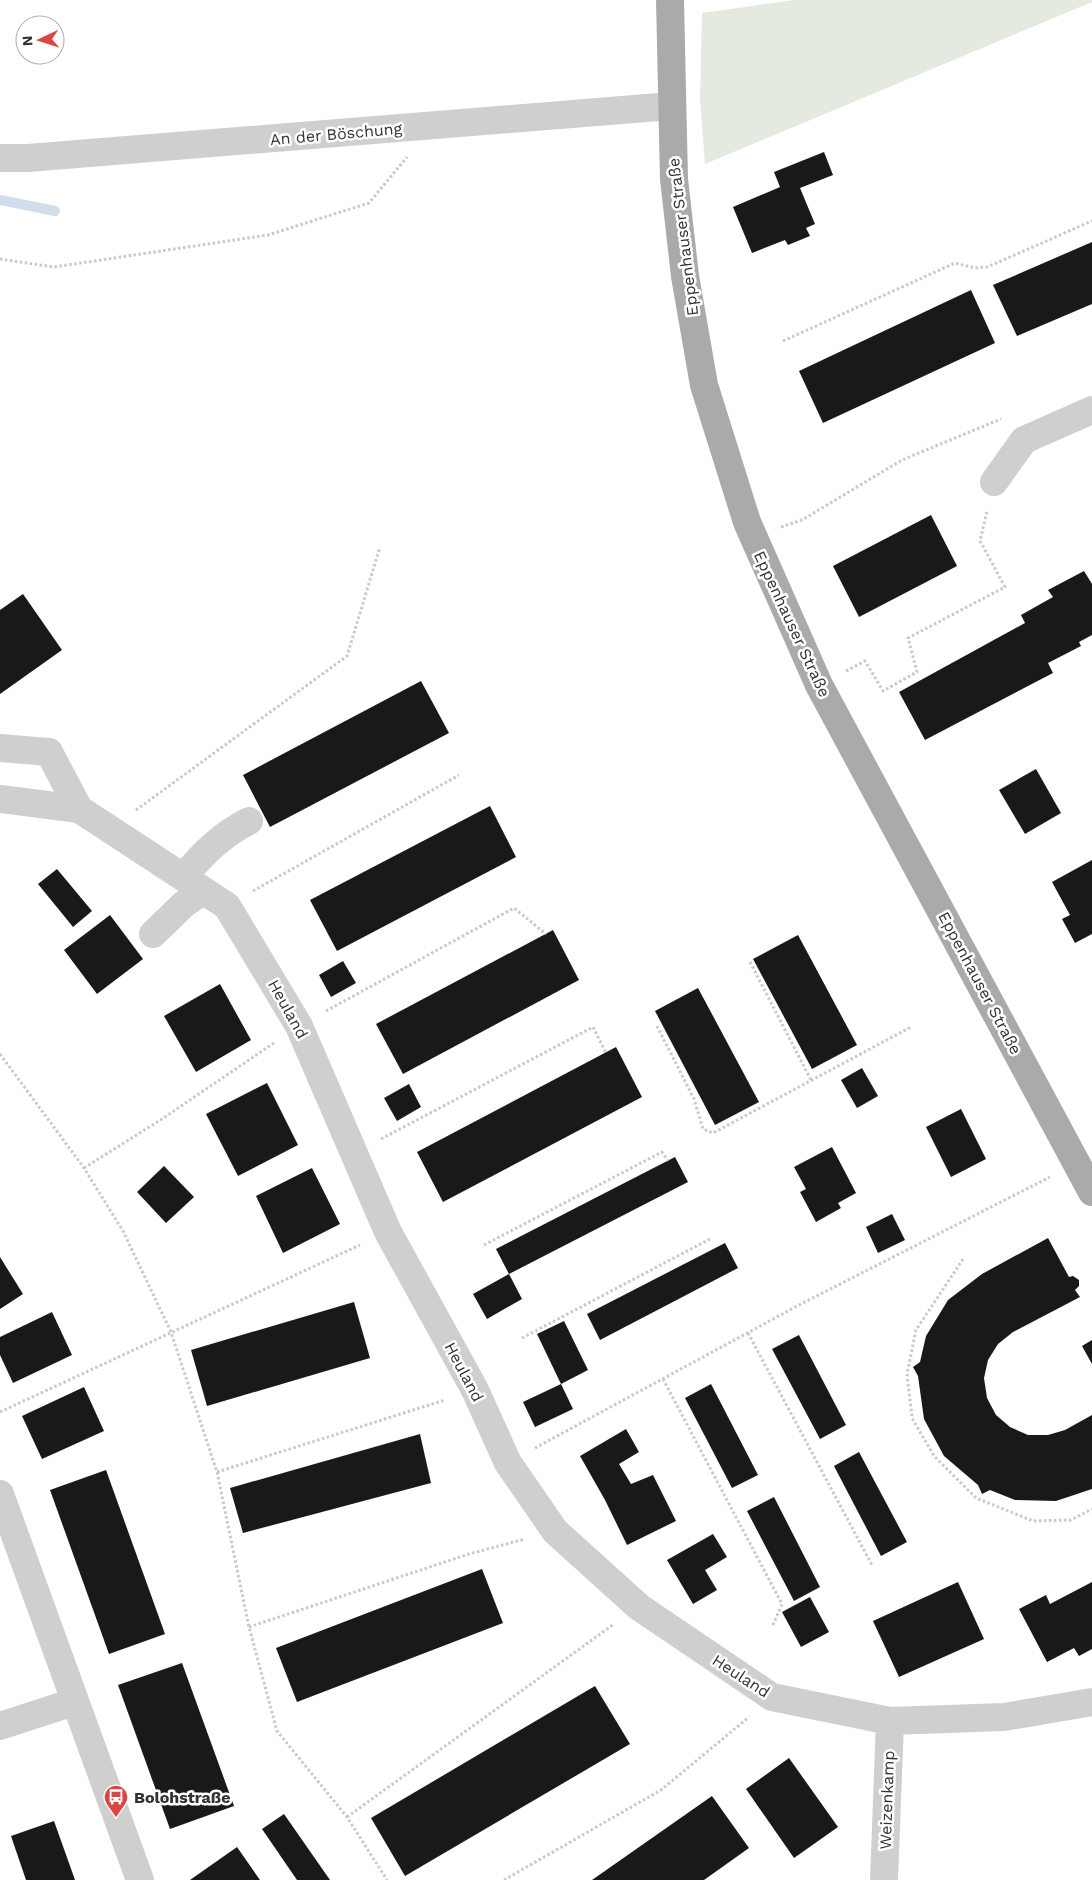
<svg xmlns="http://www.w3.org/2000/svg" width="1092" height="1880" viewBox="0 0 1092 1880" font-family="'Work Sans',sans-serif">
<rect width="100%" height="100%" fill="#fff"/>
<!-- green -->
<polygon fill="#e4eadf" points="794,0 1092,0 1092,2 705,164 700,99 702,13"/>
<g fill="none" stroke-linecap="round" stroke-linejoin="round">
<!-- stream -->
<polyline stroke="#d0deeb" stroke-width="10" points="0,200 55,211"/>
</g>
<!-- building -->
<g fill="#191919">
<polygon points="824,152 833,175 800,188 815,224 806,228 810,236 788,245 785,240 752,253 733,207 780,187 774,172"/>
<polygon points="1092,242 1092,304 1017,336 993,285"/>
<polygon points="971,290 995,343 823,423 799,371"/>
<polygon points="931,515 957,566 859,617 833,566"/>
<polygon points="1084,571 1092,584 1092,635 1079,642 1081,646 1048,663 1053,673 925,740 899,692 1025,623 1021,615 1053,597 1048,590"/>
<polygon points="23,594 62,650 0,694 0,610"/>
<polygon points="421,681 449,733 270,827 243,775"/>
<polygon points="1036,769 1061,813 1025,834 999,790"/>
<polygon points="490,806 516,857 337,951 310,900"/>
<polygon points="1092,860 1092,934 1075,943 1062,919 1070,915 1052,882"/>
<polygon points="57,869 92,911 73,927 38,884"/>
<polygon points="110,915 143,959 97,994 64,950"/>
<polygon points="553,930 579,980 403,1074 376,1024"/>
<polygon points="798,935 857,1045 812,1069 753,959"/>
<polygon points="343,961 356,983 331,997 319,975"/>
<polygon points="220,984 251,1040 196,1072 164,1016"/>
<polygon points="698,988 759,1102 715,1125 655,1011"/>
<polygon points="616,1047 642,1097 443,1202 417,1152"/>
<polygon points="862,1068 878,1096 857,1108 841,1080"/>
<polygon points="267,1083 298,1145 238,1176 206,1114"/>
<polygon points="409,1084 421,1107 397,1121 384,1098"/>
<polygon points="961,1109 986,1159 951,1177 926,1127"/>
<polygon points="832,1147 856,1193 838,1203 841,1208 816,1222 800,1192 806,1189 794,1167"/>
<polygon points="675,1157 688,1182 509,1274 496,1249"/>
<polygon points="164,1166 194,1197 166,1223 137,1192"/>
<polygon points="312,1168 340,1224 283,1253 256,1196"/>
<polygon points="892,1214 905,1240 878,1253 866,1227"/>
<polygon points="1048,1238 1069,1277 1073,1276 1079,1280 1079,1286 1075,1290 1080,1297 1013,1332 998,1344 988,1360 984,1378 987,1398 996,1415 1010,1427 1028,1435 1048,1435 1065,1430 1092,1415 1092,1489 1056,1501 1015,1500 990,1490 982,1494 978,1485 944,1456 924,1419 918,1376 913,1367 920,1362 926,1336 948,1300 982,1274"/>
<polygon points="725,1243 738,1268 600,1340 587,1314"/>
<polygon points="0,1257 23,1294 0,1309"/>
<polygon points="509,1274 522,1299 487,1319 473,1294"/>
<polygon points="354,1302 370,1358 207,1406 191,1350"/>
<polygon points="52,1312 72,1355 13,1383 0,1355 0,1337"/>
<polygon points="564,1321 588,1370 561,1384 537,1334"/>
<polygon points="799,1335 846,1425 820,1439 772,1349"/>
<polygon points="1092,1340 1092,1364 1082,1346"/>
<polygon points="561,1384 573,1409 535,1427 523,1402"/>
<polygon points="711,1384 758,1475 732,1488 685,1398"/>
<polygon points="84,1387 104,1431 42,1459 22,1416"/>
<polygon points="626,1429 639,1452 619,1464 631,1484 653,1475 676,1521 627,1545 605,1500 580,1456"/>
<polygon points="420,1434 431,1483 243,1533 230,1488"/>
<polygon points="859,1452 907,1542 881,1556 834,1466"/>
<polygon points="106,1470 165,1634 109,1654 50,1490"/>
<polygon points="774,1497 820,1587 794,1601 747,1511"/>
<polygon points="713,1534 727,1557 705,1570 717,1590 693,1604 667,1560"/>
<polygon points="482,1569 503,1623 297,1702 276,1648"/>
<polygon points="958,1582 984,1639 899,1677 873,1621"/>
<polygon points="1092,1582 1092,1649 1079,1656 1074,1648 1047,1662 1019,1609 1046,1595 1050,1604"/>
<polygon points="810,1597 829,1632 801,1647 782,1612"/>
<polygon points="182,1663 234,1806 170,1829 118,1685"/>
<polygon points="595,1686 630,1744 405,1876 371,1818"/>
<polygon points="789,1758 838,1827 794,1858 746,1789"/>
<polygon points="712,1796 749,1848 704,1880 592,1880"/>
<polygon points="284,1814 330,1880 297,1880 262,1829"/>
<polygon points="54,1821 75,1880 26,1880 11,1836"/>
<polygon points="237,1847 260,1880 190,1880"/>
</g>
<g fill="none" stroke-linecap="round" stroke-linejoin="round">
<!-- path -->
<g stroke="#c9c9c9" stroke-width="3" stroke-dasharray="2.5 2.5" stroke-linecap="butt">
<polyline points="0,259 54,267 268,235 369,203 407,157"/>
<polyline points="783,341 955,263 975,268 987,267 1092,221"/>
<polyline points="781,527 802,520 902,460 1001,419"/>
<polyline points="846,671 865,661 883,691 917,672 908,638 1005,587 980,541 987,511"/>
<polyline points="136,810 347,656 380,547"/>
<polyline points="253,891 459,775"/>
<polyline points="750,962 811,1080"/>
<polyline points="326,1011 514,908 546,934"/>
<polyline points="657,1026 694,1099 703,1129 713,1133 911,1027"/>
<polyline points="0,1054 84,1168 123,1231 171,1332 217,1472 249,1627 277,1731 347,1817 387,1880"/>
<polyline points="381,1139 593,1027 606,1053"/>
<polyline points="84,1168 162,1119 274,1043"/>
<polyline points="484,1245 662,1152 668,1161"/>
<polyline points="963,1259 916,1330 907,1374 912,1418 934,1456 976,1498 1033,1521 1071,1520 1092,1509"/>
<polyline points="748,1333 872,1565"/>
<polyline points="522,1338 710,1239"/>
<polyline points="663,1379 782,1604 772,1627"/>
<polyline points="0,1412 360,1245"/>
<polyline points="535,1448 799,1305 1050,1177"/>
<polyline points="217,1472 445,1400"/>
<polyline points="249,1627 469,1554 525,1539"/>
<polyline points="347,1817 614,1624"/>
<polyline points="504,1880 661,1790 749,1717"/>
</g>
<!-- minor -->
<g stroke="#cfcfcf" stroke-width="28">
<polyline points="0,158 28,158 671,106"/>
<polyline points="994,482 1024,440 1092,410"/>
<polyline points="0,748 49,752 79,809"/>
<polyline points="0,799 79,809 227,906 299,1026 388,1232 475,1390 508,1463 555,1531 639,1607 772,1697 890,1721 1004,1717 1092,1702"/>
<path d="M183,877C203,854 221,835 249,821"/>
<polyline points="153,934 184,904 203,891"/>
<polyline points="0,1494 140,1880"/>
<polyline points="0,1726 74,1702"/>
<polyline points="884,1880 890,1721"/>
</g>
<!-- major -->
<polyline stroke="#aaa" stroke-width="28" points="670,0 674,179 685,276 704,385 747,522 819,685 1092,1192"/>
</g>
<!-- icons -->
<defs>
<symbol id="bus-pin" viewBox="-11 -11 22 30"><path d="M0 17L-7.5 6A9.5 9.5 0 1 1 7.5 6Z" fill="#d94743" stroke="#fff"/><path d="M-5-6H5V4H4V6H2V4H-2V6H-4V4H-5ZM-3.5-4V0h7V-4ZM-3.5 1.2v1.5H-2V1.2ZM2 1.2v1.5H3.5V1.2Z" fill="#fff"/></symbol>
</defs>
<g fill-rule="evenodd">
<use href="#bus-pin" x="102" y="1783" width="28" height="38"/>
</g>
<g text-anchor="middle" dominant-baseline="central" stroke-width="5" stroke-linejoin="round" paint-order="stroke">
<!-- street labels -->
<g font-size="16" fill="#323232" stroke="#fff">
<text transform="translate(336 134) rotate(-5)">An der Böschung</text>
<text transform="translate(683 237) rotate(-97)">Eppenhauser Straße</text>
<text transform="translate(792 624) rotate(65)">Eppenhauser Straße</text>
<text transform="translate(980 983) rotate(62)">Eppenhauser Straße</text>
<text transform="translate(288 1009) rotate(61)">Heuland</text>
<text transform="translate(464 1372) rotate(62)">Heuland</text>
<text transform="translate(741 1676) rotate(33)">Heuland</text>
<text transform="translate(887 1800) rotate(-88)">Weizenkamp</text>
</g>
<!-- poi labels -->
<g font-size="16" font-weight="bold" fill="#323232" stroke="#fff" text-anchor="start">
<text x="134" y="1797">Bolohstraße</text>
</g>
</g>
<!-- north arrow -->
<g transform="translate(40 40) rotate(266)"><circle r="24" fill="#ffffff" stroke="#adadad"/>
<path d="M0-4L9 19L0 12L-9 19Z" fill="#d94743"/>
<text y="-8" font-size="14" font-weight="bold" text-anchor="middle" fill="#323232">N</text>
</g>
</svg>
